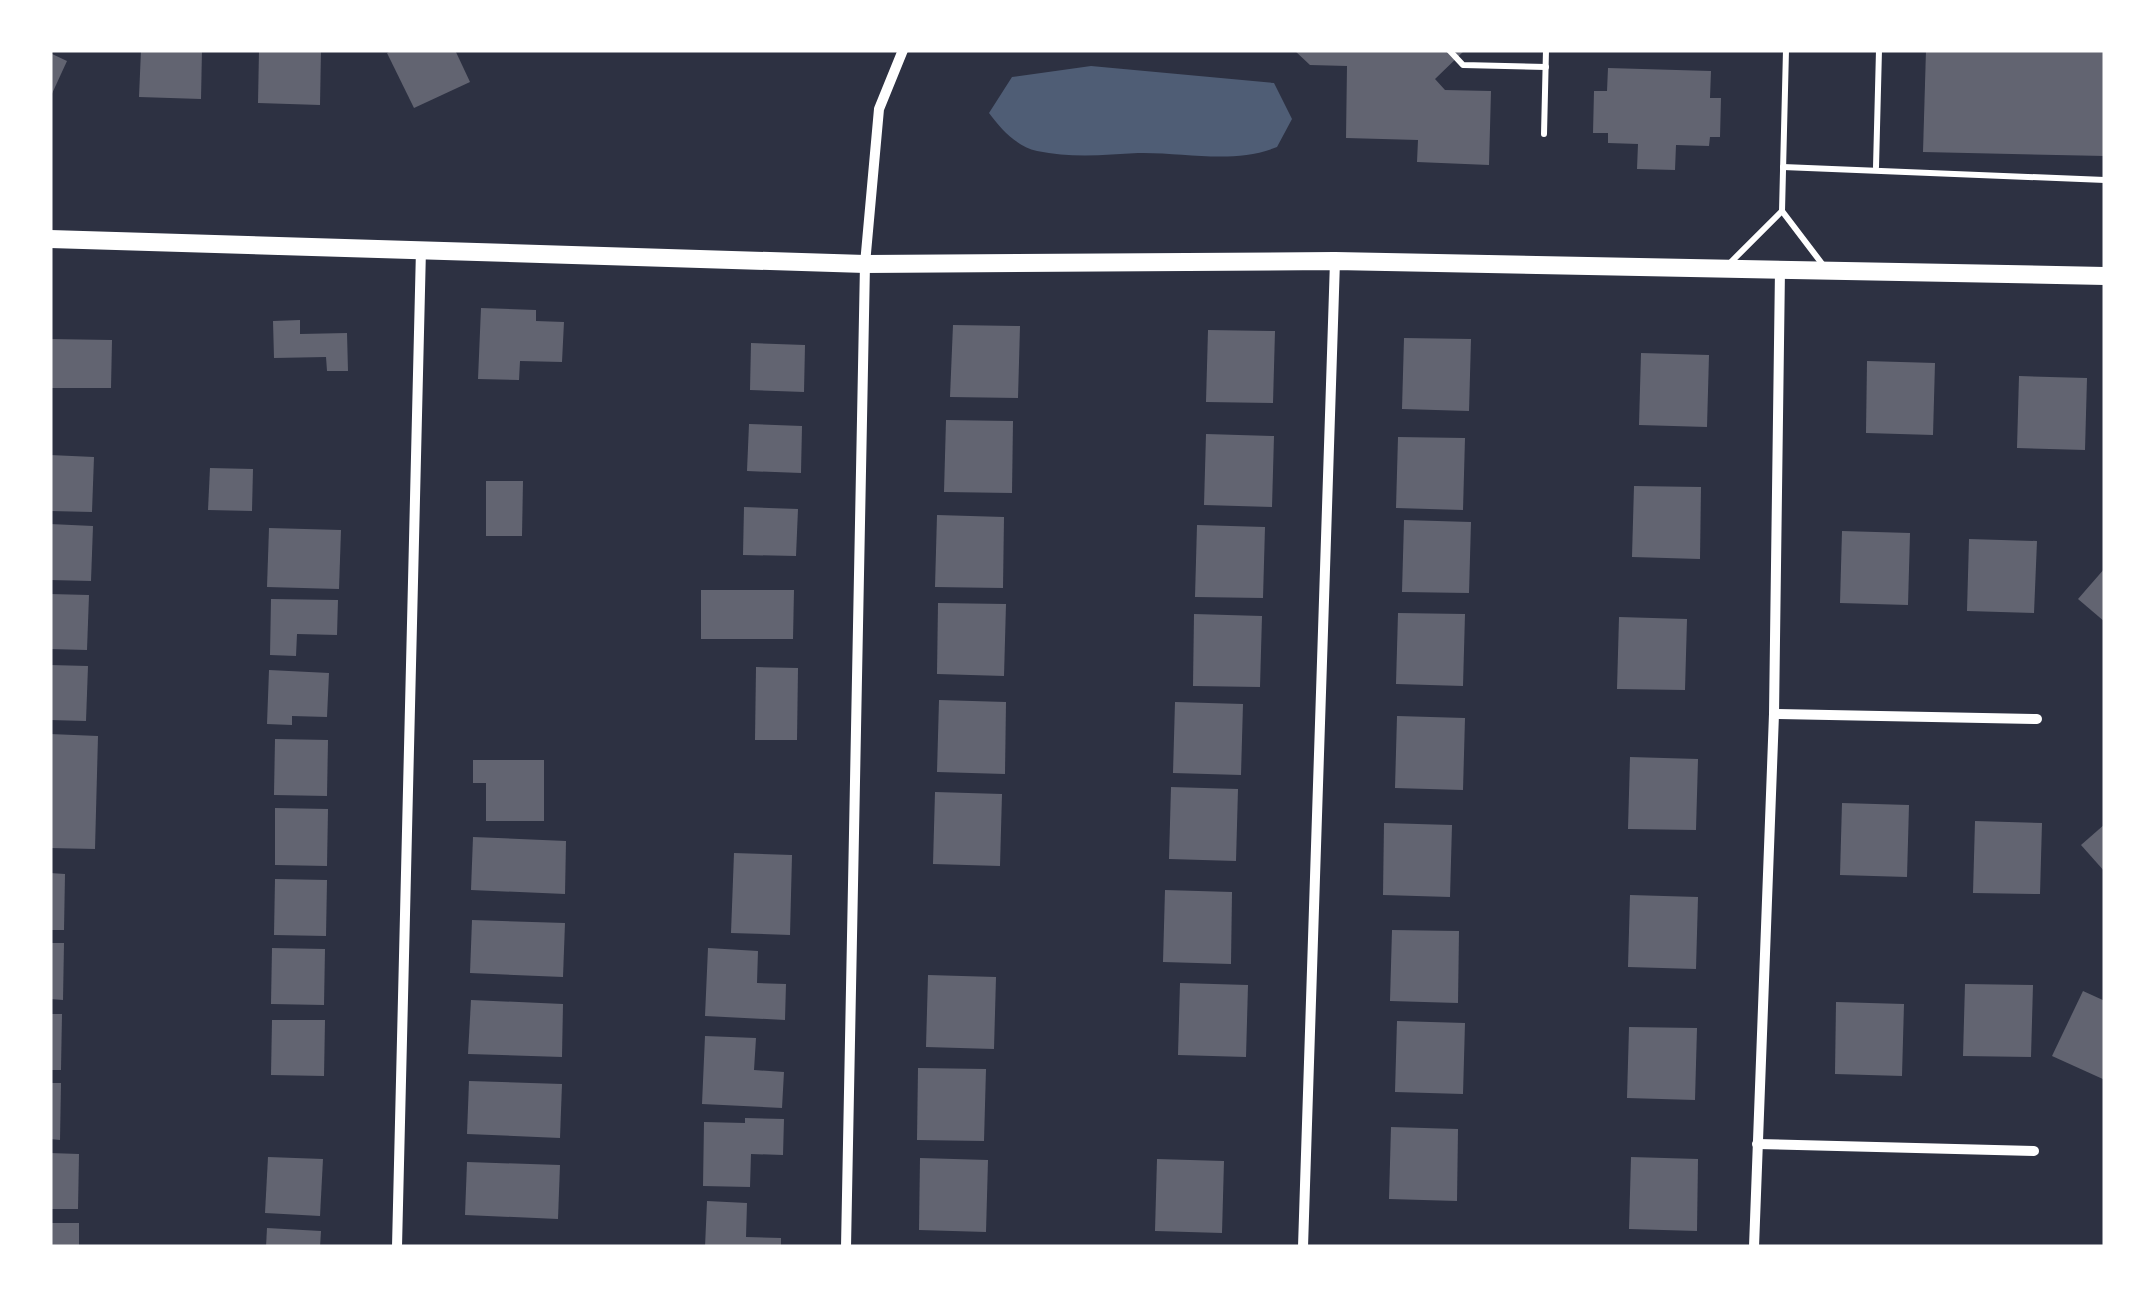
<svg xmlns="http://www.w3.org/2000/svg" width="2155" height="1297" viewBox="0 0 2155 1297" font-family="'Nunito Sans',sans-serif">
<rect width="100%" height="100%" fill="#2d3142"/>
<!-- water -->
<path fill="#4f5d75" d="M1091,66L1274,83L1292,119L1277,147C1233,165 1185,152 1138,153C1105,155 1070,158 1037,151C1016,146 1001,129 989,113L1012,77Z"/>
<!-- building -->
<g fill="#626471">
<polygon points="141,50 202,50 201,99 139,97"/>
<polygon points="259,50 321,50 320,105 258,103"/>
<polygon points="393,50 455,50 470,82 414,108 387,53"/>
<polygon points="1294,50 1465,50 1435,79 1445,90 1491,91 1489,165 1417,162 1418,140 1346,138 1347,66 1310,65"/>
<polygon points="1926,50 2105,50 2105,156 1923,152"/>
<polygon points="50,53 67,61 50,98"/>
<polygon points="1608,68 1711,71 1710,98 1721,98 1720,137 1710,137 1709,146 1676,145 1675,170 1637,169 1638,144 1608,143 1608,133 1593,133 1594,91 1607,91"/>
<polygon points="481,308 536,310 536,321 564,322 562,362 520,361 519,380 478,379"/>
<polygon points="300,320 300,334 347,333 348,371 327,371 326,357 274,358 273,321"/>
<polygon points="953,325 1020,326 1018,398 950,397"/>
<polygon points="1208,330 1275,331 1273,403 1206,402"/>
<polygon points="1404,338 1471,339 1469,411 1402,409"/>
<polygon points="50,339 112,340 111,388 50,388"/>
<polygon points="751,343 805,345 804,392 750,390"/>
<polygon points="1641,353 1709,355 1707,427 1639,425"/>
<polygon points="1867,361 1935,363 1933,435 1866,433"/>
<polygon points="2019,376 2087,378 2085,450 2017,448"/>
<polygon points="946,420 1013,421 1012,493 944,492"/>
<polygon points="749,424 802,426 801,473 747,471"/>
<polygon points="1206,434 1274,436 1272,507 1204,505"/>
<polygon points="1398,437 1465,438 1463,510 1396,508"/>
<polygon points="50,455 94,457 92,512 50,511"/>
<polygon points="210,468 253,469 252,511 208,510"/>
<polygon points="486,481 523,481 522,536 486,536"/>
<polygon points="1634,486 1701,487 1700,559 1632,557"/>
<polygon points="744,507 798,509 796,556 743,555"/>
<polygon points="937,515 1004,517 1003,588 935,587"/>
<polygon points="1404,520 1471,522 1469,593 1402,592"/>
<polygon points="50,524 93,526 91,581 50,580"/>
<polygon points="1197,525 1265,527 1263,598 1195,597"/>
<polygon points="269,528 341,530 339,589 267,587"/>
<polygon points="1842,531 1910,533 1908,605 1840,603"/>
<polygon points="1969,539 2037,541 2034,613 1967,611"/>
<polygon points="2105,568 2105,622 2078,599"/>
<polygon points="701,590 794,590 793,639 701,639"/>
<polygon points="50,594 89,595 87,650 50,649"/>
<polygon points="271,599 338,600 337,635 297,634 296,656 270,655"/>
<polygon points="938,603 1006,604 1004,676 937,674"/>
<polygon points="1398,613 1465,614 1463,686 1396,684"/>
<polygon points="1194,614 1262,616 1260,687 1193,686"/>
<polygon points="1619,617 1687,619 1685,690 1617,689"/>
<polygon points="50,665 88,666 86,721 50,720"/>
<polygon points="756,667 798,668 797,740 755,740"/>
<polygon points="269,670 329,673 327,717 292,716 292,725 267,724"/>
<polygon points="939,700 1006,702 1005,774 937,772"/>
<polygon points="1175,702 1243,704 1241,775 1173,773"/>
<polygon points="1397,716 1465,718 1463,790 1395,788"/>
<polygon points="50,734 98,736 95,849 50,848"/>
<polygon points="275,739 328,740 327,796 274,795"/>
<polygon points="1630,757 1698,759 1696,830 1628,829"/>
<polygon points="473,760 544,760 544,821 486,821 486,783 473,783"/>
<polygon points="1171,787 1238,789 1236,861 1169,859"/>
<polygon points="935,792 1002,794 1000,866 933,864"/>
<polygon points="1842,803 1909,805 1907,877 1840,875"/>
<polygon points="275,808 328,809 327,866 275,865"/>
<polygon points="1975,821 2042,823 2040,894 1973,893"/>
<polygon points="1384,823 1452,825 1450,897 1383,895"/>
<polygon points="2105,824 2105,872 2081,845"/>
<polygon points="473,837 566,841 565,894 471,890"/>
<polygon points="734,853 792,855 790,935 731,933"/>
<polygon points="50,873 65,874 64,930 50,930"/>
<polygon points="275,879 327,880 326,936 274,935"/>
<polygon points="1165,890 1232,892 1231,964 1163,962"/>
<polygon points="1630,895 1698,897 1696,969 1628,967"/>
<polygon points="472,920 565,923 563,977 470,973"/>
<polygon points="1392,930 1459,931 1458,1003 1390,1001"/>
<polygon points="50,943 64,943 63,1000 50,999"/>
<polygon points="272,948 325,949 324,1005 271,1004"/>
<polygon points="708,948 758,951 757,983 786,984 785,1020 705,1016"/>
<polygon points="928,975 996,977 994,1049 926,1047"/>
<polygon points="1180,983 1248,985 1246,1057 1178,1055"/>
<polygon points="1965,984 2033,985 2031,1057 1963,1056"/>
<polygon points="2083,991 2105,1001 2105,1080 2052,1056"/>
<polygon points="471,1000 563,1004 562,1057 468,1054"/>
<polygon points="1836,1002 1904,1004 1902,1076 1835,1074"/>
<polygon points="50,1014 62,1014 61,1070 50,1070"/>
<polygon points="272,1020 325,1020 324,1076 271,1075"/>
<polygon points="1397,1021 1465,1023 1463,1094 1395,1092"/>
<polygon points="1629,1027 1697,1028 1695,1100 1627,1098"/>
<polygon points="705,1036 756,1038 754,1070 784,1072 782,1108 702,1104"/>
<polygon points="918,1068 986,1069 984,1141 917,1140"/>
<polygon points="469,1081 562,1084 560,1138 467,1134"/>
<polygon points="50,1083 61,1083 60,1140 50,1139"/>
<polygon points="745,1118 784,1119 783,1155 751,1154 750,1187 703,1186 704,1122 745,1123"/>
<polygon points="1391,1127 1458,1129 1457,1201 1389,1199"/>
<polygon points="50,1153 79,1154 78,1209 50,1209"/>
<polygon points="268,1157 323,1159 320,1216 265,1213"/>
<polygon points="1631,1157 1698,1159 1697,1231 1629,1229"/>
<polygon points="920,1158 988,1160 986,1232 919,1230"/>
<polygon points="1157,1159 1224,1161 1222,1233 1155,1231"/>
<polygon points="467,1162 560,1165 558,1219 465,1215"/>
<polygon points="707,1201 747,1203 746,1237 781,1238 781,1247 705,1247"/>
<rect x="50" y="1223" width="29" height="24"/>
<polygon points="267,1228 321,1231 320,1247 266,1247"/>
</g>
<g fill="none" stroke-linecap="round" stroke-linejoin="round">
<!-- service -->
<g stroke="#fff" stroke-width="6">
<polyline points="1449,50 1463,65 1546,67"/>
<polyline points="1786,50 1782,211 1823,265"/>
<polyline points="1544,134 1546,50"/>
<polyline points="1783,167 2105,180"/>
<polyline points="1876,167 1879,50"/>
<polyline points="1730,263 1782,211"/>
</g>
<!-- minor -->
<g stroke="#fff" stroke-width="10">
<polyline points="1774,714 2037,719"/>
<polyline points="1757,1144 2034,1151"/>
<polyline points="397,1247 421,249"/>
<polyline points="846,1247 865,264 879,109 903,50"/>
<polyline points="1303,1247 1335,261"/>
<polyline points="1754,1247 1774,714 1780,269"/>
</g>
<!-- tertiary -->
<polyline stroke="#fff" stroke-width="18" points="50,239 865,264 1335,261 2105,276"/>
</g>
<!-- border -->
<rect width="2155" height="1297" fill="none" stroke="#ffffff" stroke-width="105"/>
</svg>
